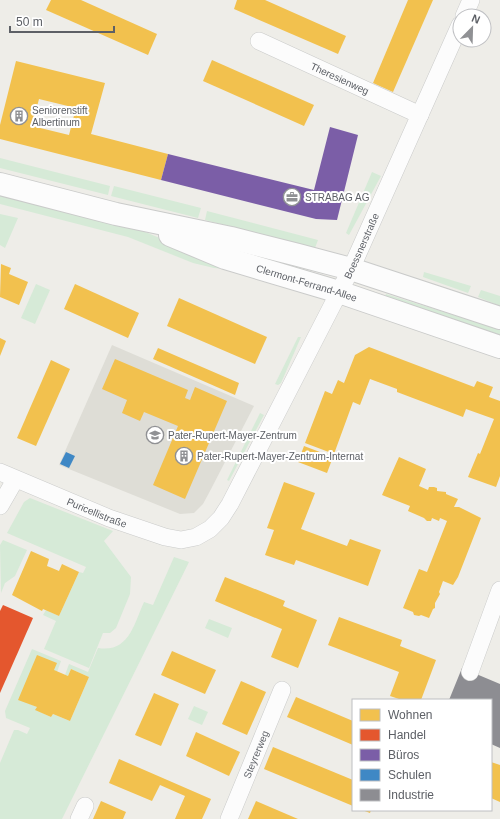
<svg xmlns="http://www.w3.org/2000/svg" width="500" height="819" viewBox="0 0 500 819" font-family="Arial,sans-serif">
<rect width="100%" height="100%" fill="#eeede8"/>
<!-- education -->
<polygon fill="#deddd6" points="112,345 254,406 210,491 203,504 194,513 180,514 59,465"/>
<!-- green -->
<g fill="#d6ead7">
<polygon points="0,158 110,186 108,195 0,168"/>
<polygon points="372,172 381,176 349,235 346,233"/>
<polygon points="114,186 201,208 198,218 111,196"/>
<polygon points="0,193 131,226 236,270 214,268 193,263 128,237 0,204"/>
<polygon points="207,211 318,240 315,248 205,220"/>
<polygon points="0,214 18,218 5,248 0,245"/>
<polygon points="424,272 471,286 468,293 423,277"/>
<polygon points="36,284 50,290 35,324 21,318"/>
<polygon points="481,290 500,296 500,306 478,297"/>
<polygon points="386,294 460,317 500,326 500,335 385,297"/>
<polygon points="298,337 301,337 281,383 278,385 275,384"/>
<polygon points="260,413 264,415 229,481 227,480"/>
<polygon points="30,498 113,531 104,541 131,577 130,594 116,628 110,633 103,633 89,668 44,649 56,621 43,615 46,610 59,616 79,572 83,573 86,567 7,533 24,502"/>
<polygon points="3,540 27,550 15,576 5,583 1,593 0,545"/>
<path d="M174,557L189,562L62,819H0V763L14,730H18L27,734L30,728L6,718L5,711L32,649L61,661L57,672L18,699L37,707L36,710L51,717L53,714L70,721L89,677L71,669L68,676L65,675L69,664L88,672L98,648C129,653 134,624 144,602L153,605Z"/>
<polygon points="209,619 232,628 228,638 205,628"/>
<polygon points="194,706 208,712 202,725 188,719"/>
</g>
<!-- homes -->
<g fill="#f2c14e" fill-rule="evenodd">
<polygon points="51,0 81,0 157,34 148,55 46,10"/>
<polygon points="237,0 265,0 346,36 338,54 234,9"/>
<polygon points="408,0 433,0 393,92 373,83"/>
<polygon points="212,60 314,105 304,126 203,81"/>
<path d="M16,61L105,83L91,134L168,154L161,180L0,139V125ZM39,99L76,108L69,135L32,126Z"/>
<polygon points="1,264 11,268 9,274 28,282 19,305 0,297"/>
<polygon points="75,284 139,313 128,338 64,309"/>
<polygon points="179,298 267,337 255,364 167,326"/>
<polygon points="0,338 6,341 0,356"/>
<polygon points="369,347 474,387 477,381 493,387 489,397 500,401 500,476 496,487 468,477 478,453 480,454 494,419 466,409 463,417 397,392 397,389 370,379 360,405 353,402 334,454 305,443 325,391 332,394 338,380 344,383 355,355"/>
<polygon points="158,348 239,383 235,395 153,359"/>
<polygon points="115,359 188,390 185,398 190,400 195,387 227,401 185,499 153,485 178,426 144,412 140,421 122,413 127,400 102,389"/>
<polygon points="51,360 70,369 36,446 17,438"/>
<polygon points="304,446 333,457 327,473 298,462"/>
<polygon points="399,457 426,469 419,486 428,490 429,487 434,487 437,488 437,491 446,492 446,494 458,499 454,507 459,507 481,518 458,577 453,585 443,581 439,592 440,594 435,603 435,608 433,609 429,618 421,615 419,616 414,615 413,612 403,608 419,569 427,572 447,521 440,518 439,521 432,518 431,521 427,521 424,518 408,511 410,506 382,495"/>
<polygon points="284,482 315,493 301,529 347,546 350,539 381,550 368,586 296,560 294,565 265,555 274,530 267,528"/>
<polygon points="31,551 49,559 47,566 52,568 59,571 62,564 79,572 59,616 43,609 42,611 12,595"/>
<polygon points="225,577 285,601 283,606 317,620 298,668 271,657 282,629 215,601"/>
<polygon points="339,617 402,640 400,646 436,660 421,700 402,700 390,696 399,672 328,645"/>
<polygon points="172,651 216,670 205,694 161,675"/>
<polygon points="37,655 57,663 54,670 68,676 71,669 89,677 70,721 53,714 51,717 35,710 37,707 18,700"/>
<polygon points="241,681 266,692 247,735 222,724"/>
<polygon points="154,693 179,704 161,746 135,735"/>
<polygon points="296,697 353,721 353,745 287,717"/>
<polygon points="196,732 240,752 229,776 186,756"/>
<polygon points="273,747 353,780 353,806 264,769"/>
<polygon points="119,759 211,799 202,819 175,819 185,796 160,785 152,801 109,783"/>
<polygon points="491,762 500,765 500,802 491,798"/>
<polygon points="101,801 126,812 123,819 93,819"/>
<polygon points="256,801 298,819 248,819"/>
<polygon points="362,810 371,810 370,813"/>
</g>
<!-- shops -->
<polygon fill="#e4572e" points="3,605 33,618 0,693 0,611"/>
<!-- offices -->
<polygon fill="#7b5ea7" points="330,127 358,135 337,220 316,219 161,180 168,154 314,190"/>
<!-- schools -->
<polygon fill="#3f88c5" points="66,452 75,456 69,468 60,464"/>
<!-- industry -->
<polygon fill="#8d8d92" points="462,668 500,684 500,748 491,744 491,700 449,700"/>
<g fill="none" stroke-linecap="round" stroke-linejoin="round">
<defs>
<g id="street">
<polyline points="464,16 471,0"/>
<path id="s1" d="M259,41L420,115"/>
<path id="s2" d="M0,472L109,518L165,537L181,540L196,537L210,529L221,518L230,504L351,269L460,25"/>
<polyline points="0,506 15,480"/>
<polyline points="470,672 500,590"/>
<polyline points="79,819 85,806"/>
<path id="s3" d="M229,819L282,690"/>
</g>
<g id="secondary">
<polyline points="0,184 116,214 231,238 298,255 351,269 500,318"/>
<path id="s4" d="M170,235L225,258L339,292L500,347"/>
</g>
</defs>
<!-- street casing -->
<use href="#street" stroke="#cacbca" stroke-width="18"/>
<!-- secondary casing -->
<use href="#secondary" stroke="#cacbca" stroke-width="24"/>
<!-- street -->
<use href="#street" stroke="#fcfcfc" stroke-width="17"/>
<!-- secondary -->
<use href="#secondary" stroke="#fcfcfc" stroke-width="22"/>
</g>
<!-- icons -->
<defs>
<symbol id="building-ring" viewBox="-11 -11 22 22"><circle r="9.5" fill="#fff" stroke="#909194" stroke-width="1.5"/><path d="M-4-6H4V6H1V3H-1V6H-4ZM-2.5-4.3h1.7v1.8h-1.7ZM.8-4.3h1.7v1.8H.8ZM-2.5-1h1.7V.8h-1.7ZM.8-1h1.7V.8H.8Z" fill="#909194"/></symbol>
<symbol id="office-ring" viewBox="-11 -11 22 22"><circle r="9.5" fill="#fff" stroke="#909194" stroke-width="1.5"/><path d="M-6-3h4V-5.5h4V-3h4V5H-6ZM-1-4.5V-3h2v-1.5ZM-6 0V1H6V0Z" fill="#909194"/></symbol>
<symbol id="school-ring" viewBox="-11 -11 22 22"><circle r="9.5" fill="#fff" stroke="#909194" stroke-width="1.5"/><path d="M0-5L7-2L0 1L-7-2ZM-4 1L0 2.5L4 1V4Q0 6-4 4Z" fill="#909194"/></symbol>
</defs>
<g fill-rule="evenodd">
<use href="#building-ring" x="9" y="106" width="20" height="20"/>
<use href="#office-ring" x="282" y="187" width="20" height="20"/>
<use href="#school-ring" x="145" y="425" width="20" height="20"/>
<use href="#building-ring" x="174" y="446" width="20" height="20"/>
</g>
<g text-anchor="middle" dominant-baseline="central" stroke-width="4" stroke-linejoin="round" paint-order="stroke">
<!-- street labels -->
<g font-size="10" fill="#5d6066" stroke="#fff">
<text stroke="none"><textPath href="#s1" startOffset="89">Theresienweg</textPath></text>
<text stroke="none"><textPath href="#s2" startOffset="547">Boessnerstraße</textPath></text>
<text stroke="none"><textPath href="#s4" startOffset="145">Clermont-Ferrand-Allee</textPath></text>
<text stroke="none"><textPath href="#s2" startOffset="105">Puricellistraße</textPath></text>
<text stroke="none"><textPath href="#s3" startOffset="70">Steyrerweg</textPath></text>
</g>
<!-- poi labels -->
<g font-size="10" fill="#5d6066" stroke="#fff" text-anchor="start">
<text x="32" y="110">Seniorenstift<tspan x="32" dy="12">Albertinum</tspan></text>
<text x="305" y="197">STRABAG AG</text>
<text x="168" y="435">Pater-Rupert-Mayer-Zentrum</text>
<text x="197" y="456">Pater-Rupert-Mayer-Zentrum-Internat</text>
</g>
</g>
<!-- legend -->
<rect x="352" y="699" width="140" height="112" fill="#ffffff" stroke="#bebfc2"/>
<rect x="360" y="709" width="20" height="12" fill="#f2c14e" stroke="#bebfc2"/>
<text x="388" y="719" font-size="12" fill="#5d6066">Wohnen</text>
<rect x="360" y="729" width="20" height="12" fill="#e4572e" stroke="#bebfc2"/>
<text x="388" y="739" font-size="12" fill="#5d6066">Handel</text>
<rect x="360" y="749" width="20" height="12" fill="#7b5ea7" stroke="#bebfc2"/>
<text x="388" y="759" font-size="12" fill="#5d6066">Büros</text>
<rect x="360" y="769" width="20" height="12" fill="#3f88c5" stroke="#bebfc2"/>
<text x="388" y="779" font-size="12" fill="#5d6066">Schulen</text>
<rect x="360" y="789" width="20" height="12" fill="#8d8d92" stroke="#bebfc2"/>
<text x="388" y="799" font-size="12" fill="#5d6066">Industrie</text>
<!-- north arrow -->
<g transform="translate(472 28) rotate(23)"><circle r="19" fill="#ffffff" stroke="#bebfc2"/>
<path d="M0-3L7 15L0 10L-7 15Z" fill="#909194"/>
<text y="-6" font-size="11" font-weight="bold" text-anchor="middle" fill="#5d6066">N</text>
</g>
<!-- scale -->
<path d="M10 26v6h104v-6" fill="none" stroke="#5d6066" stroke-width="2"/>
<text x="16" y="26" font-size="12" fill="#5d6066" stroke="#ffffff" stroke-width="3" paint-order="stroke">50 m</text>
</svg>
